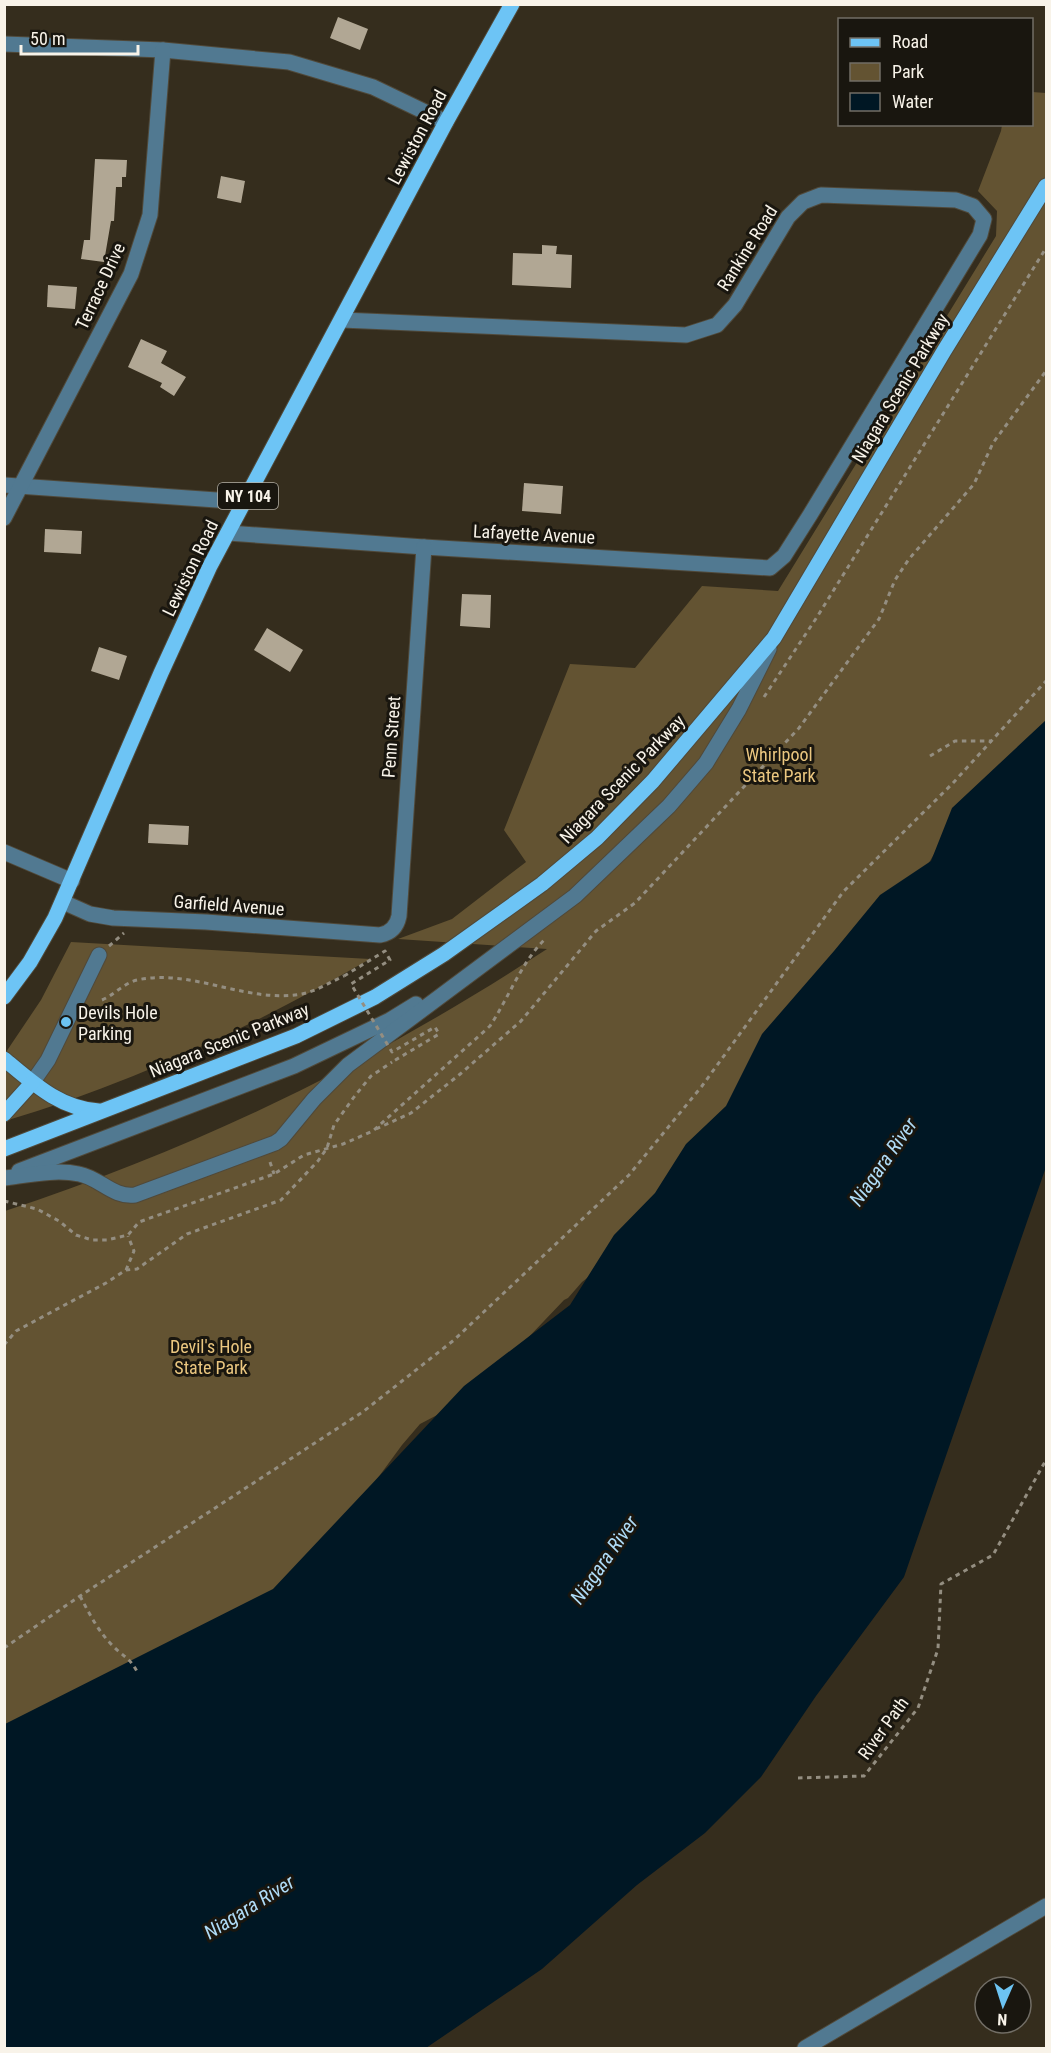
<svg xmlns="http://www.w3.org/2000/svg" width="1051" height="2053" viewBox="0 0 1051 2053" font-family="'Roboto Condensed',sans-serif">
<rect width="100%" height="100%" fill="#352d1d"/>
<!-- green -->
<g fill="#635332">
<path d="M1032,92L1046,93V727L955,819L918,881L600,1268L582,1282L568,1298L564,1300L524,1342L462,1402L420,1424L402,1445L369,1490L297,1578L5,1748V1211C202,1146 374,1062 547,949L398,939L452,919L526,862L504,830L570,664L635,668L702,586L778,591L996,236L997,211L978,191L1001,131L1002,125L1032,124Z"/>
<path d="M71,942L370,959C254,1026 133,1083 5,1121L4,1055L41,1000Z"/>
</g>
<!-- water -->
<polygon fill="#001724" points="1046,720 1046,1167 904,1577 816,1696 761,1777 705,1833 637,1885 542,1969 426,2048 5,2048 5,1724 273,1589 464,1386 570,1305 614,1235 655,1193 686,1144 726,1106 762,1034 834,951 880,895 931,861 952,808"/>
<!-- building -->
<g fill="#b1a794">
<polygon points="338,17 368,29 360,50 330,38"/>
<polygon points="95,159 127,160 126,177 122,177 122,187 116,187 114,221 111,221 104,262 81,259 84,240 90,240"/>
<polygon points="221,176 245,181 241,203 217,198"/>
<polygon points="542,245 557,246 556,254 572,255 571,288 512,285 513,253 542,254"/>
<polygon points="48,285 77,287 75,309 47,307"/>
<polygon points="141,339 167,351 161,363 186,377 174,396 160,387 162,383 128,367"/>
<polygon points="524,483 563,486 561,514 522,511"/>
<polygon points="45,529 82,531 81,554 44,552"/>
<polygon points="462,594 491,595 490,628 460,626"/>
<polygon points="267,628 303,650 290,672 254,650"/>
<polygon points="99,647 127,656 119,680 91,671"/>
<polygon points="149,824 189,826 188,845 148,843"/>
</g>
<g fill="none" stroke-linecap="round" stroke-linejoin="round">
<defs>
<g id="minor">
<polyline points="4,44 163,50 289,62 373,87 446,122"/>
<polyline points="4,485 245,502"/>
<polyline points="4,518 131,274 150,215 163,50"/>
<polyline points="228,533 424,547 770,568 784,556 810,515 980,235 984,219 973,206 956,200 821,195 803,202 788,217 735,305 717,325 686,335 342,320"/>
<polyline points="4,852 72,881"/>
<path d="M63,902L90,914L113,918L206,922L380,935C391,933 397,926 399,916L424,547"/>
<polyline points="32,1083 48,1060 99,955"/>
<polyline points="19,1171 294,1066 390,1020 416,1004"/>
<path d="M4,1178C28,1175 56,1169 79,1174C100,1178 113,1198 135,1195L275,1143L281,1139L314,1099L348,1065L575,896L669,806L706,763L739,709L769,649"/>
<polyline points="805,2048 1046,1906"/>
</g>
<g id="major">
<polyline points="4,997 30,962 55,918 161,673 210,566 446,122 512,4"/>
<path d="M4,1059C33,1083 60,1109 99,1111"/>
<polyline points="4,1114 32,1083"/>
<polyline points="4,1149 296,1036 375,997 444,954 542,884 597,838 653,781 774,638 944,351 1046,186"/>
</g>
</defs>
<!-- minor casing -->
<use href="#minor" stroke="#50493a" stroke-width="17"/>
<!-- major casing -->
<use href="#major" stroke="#50493a" stroke-width="17"/>
<!-- path -->
<g stroke="#948e81" stroke-width="3" stroke-dasharray="4.5 4.5" stroke-linecap="butt">
<polyline points="764,697 817,617 1046,248"/>
<polyline points="930,756 955,741 992,741"/>
<polyline points="109,946 124,933"/>
<path d="M102,1000C114,995 124,983 137,980C192,968 247,1004 302,994C317,991 330,982 344,976"/>
<polyline points="376,1129 411,1113 459,1075 521,1021 596,931 635,903 799,728 879,619 895,580 909,559 974,484 993,443 1046,371"/>
<polyline points="270,1162 274,1174"/>
<path d="M4,1201L37,1209L59,1221L76,1235L92,1240H107L128,1235L139,1222L274,1174L304,1155L343,1144L373,1131L490,1026C509,997 521,963 545,939"/>
<polyline points="126,1270 134,1251 128,1236"/>
<polyline points="4,1345 16,1331 106,1283 126,1270 137,1269 187,1234 281,1200 318,1161 327,1148 334,1125 354,1097 371,1076 392,1062"/>
<path d="M80,1596C89,1613 98,1631 112,1645C124,1658 128,1655 138,1673"/>
<polyline points="4,1648 80,1596 364,1411 454,1340 629,1175 702,1086 843,892 953,783 1046,681"/>
<polyline points="798,1778 864,1776 918,1708 938,1649 941,1584 993,1555 1046,1460"/>
</g>
<!-- minor -->
<use href="#minor" stroke="#517991" stroke-width="15"/>
<!-- major -->
<use href="#major" stroke="#6dc4f5" stroke-width="15"/>
<!-- path-bridge -->
<polyline stroke="#948e81" stroke-width="3" stroke-dasharray="4.5 4.5" stroke-linecap="butt" points="344,976 385,951 390,960 351,984 392,1052 435,1027 439,1034 392,1062"/>
</g>
<!-- markers -->
<circle fill="#6cc3f2" stroke="#19160f" stroke-width="2" cx="66" cy="1022" r="6"/>
<g text-anchor="middle" dominant-baseline="central" stroke-width="6" stroke-linejoin="round" paint-order="stroke">
<!-- shield labels -->
<rect fill="#19160f" stroke="#b5b1a8" stroke-width="1.5" x="218" y="483" width="60" height="26" rx="4.5"/>
<g font-size="16" font-weight="bold" fill="#f8f3e9">
<text x="248" y="496">NY 104</text>
</g>
<!-- street labels -->
<g font-size="18" fill="#f8f3e9" stroke="#19160f">
<text transform="translate(417 137) rotate(-62)">Lewiston Road</text>
<text transform="translate(747 248) rotate(-58)">Rankine Road</text>
<text transform="translate(100 286) rotate(-65)">Terrace Drive</text>
<text transform="translate(900 388) rotate(-59)">Niagara Scenic Parkway</text>
<text transform="translate(534 534) rotate(3)">Lafayette Avenue</text>
<text transform="translate(190 568) rotate(-64)">Lewiston Road</text>
<text transform="translate(391 737) rotate(-86)">Penn Street</text>
<text transform="translate(622 779) rotate(-46)">Niagara Scenic Parkway</text>
<text transform="translate(229 905) rotate(4)">Garfield Avenue</text>
<text transform="translate(229 1040) rotate(-22)">Niagara Scenic Parkway</text>
<text transform="translate(883 1728) rotate(-54)">River Path</text>
</g>
<!-- park labels -->
<g font-size="18" fill="#ebc780" stroke="#19160f">
<text x="779" y="754">Whirlpool<tspan x="779" dy="21">State Park</tspan></text>
<text x="211" y="1346">Devil's Hole<tspan x="211" dy="21">State Park</tspan></text>
</g>
<!-- poi labels -->
<g font-size="18" fill="#f8f3e9" stroke="#19160f" text-anchor="start">
<text x="78" y="1012">Devils Hole<tspan x="78" dy="21">Parking</tspan></text>
</g>
<!-- water labels -->
<g font-size="20" font-style="italic" fill="#afdbf6" stroke="#19160f">
<text transform="translate(883 1162) rotate(-55)">Niagara River</text>
<text transform="translate(604 1560) rotate(-55)">Niagara River</text>
<text transform="translate(249 1907) rotate(-32)">Niagara River</text>
</g>
</g>
<!-- border -->
<rect width="1051" height="2053" fill="none" stroke="#f8f3e9" stroke-width="12"/>
<!-- legend -->
<rect x="838" y="18" width="195" height="108" fill="#19160f" stroke="#726e66" stroke-width="1.5"/>
<rect x="850" y="38" width="30" height="9" fill="#6dc4f5" stroke="#726e66" stroke-width="1.5"/>
<text x="892" y="48" font-size="18" fill="#f8f3e9">Road</text>
<rect x="850" y="63" width="30" height="18" fill="#635332" stroke="#726e66" stroke-width="1.5"/>
<text x="892" y="78" font-size="18" fill="#f8f3e9">Park</text>
<rect x="850" y="93" width="30" height="18" fill="#001724" stroke="#726e66" stroke-width="1.5"/>
<text x="892" y="108" font-size="18" fill="#f8f3e9">Water</text>
<!-- north arrow -->
<g transform="translate(1003 2005) rotate(183)"><circle r="28" fill="#19160f" stroke="#726e66" stroke-width="1.5"/>
<path d="M0-4.5L10 22L0 15L-10 22Z" fill="#6cc3f2"/>
<text y="-9" font-size="16" font-weight="bold" text-anchor="middle" fill="#f8f3e9">N</text>
</g>
<!-- scale -->
<path d="M21 45v9h117v-9" fill="none" stroke="#f8f3e9" stroke-width="3"/>
<text x="30" y="45" font-size="18" fill="#f8f3e9" stroke="#19160f" stroke-width="4.5" paint-order="stroke">50 m</text>
</svg>
